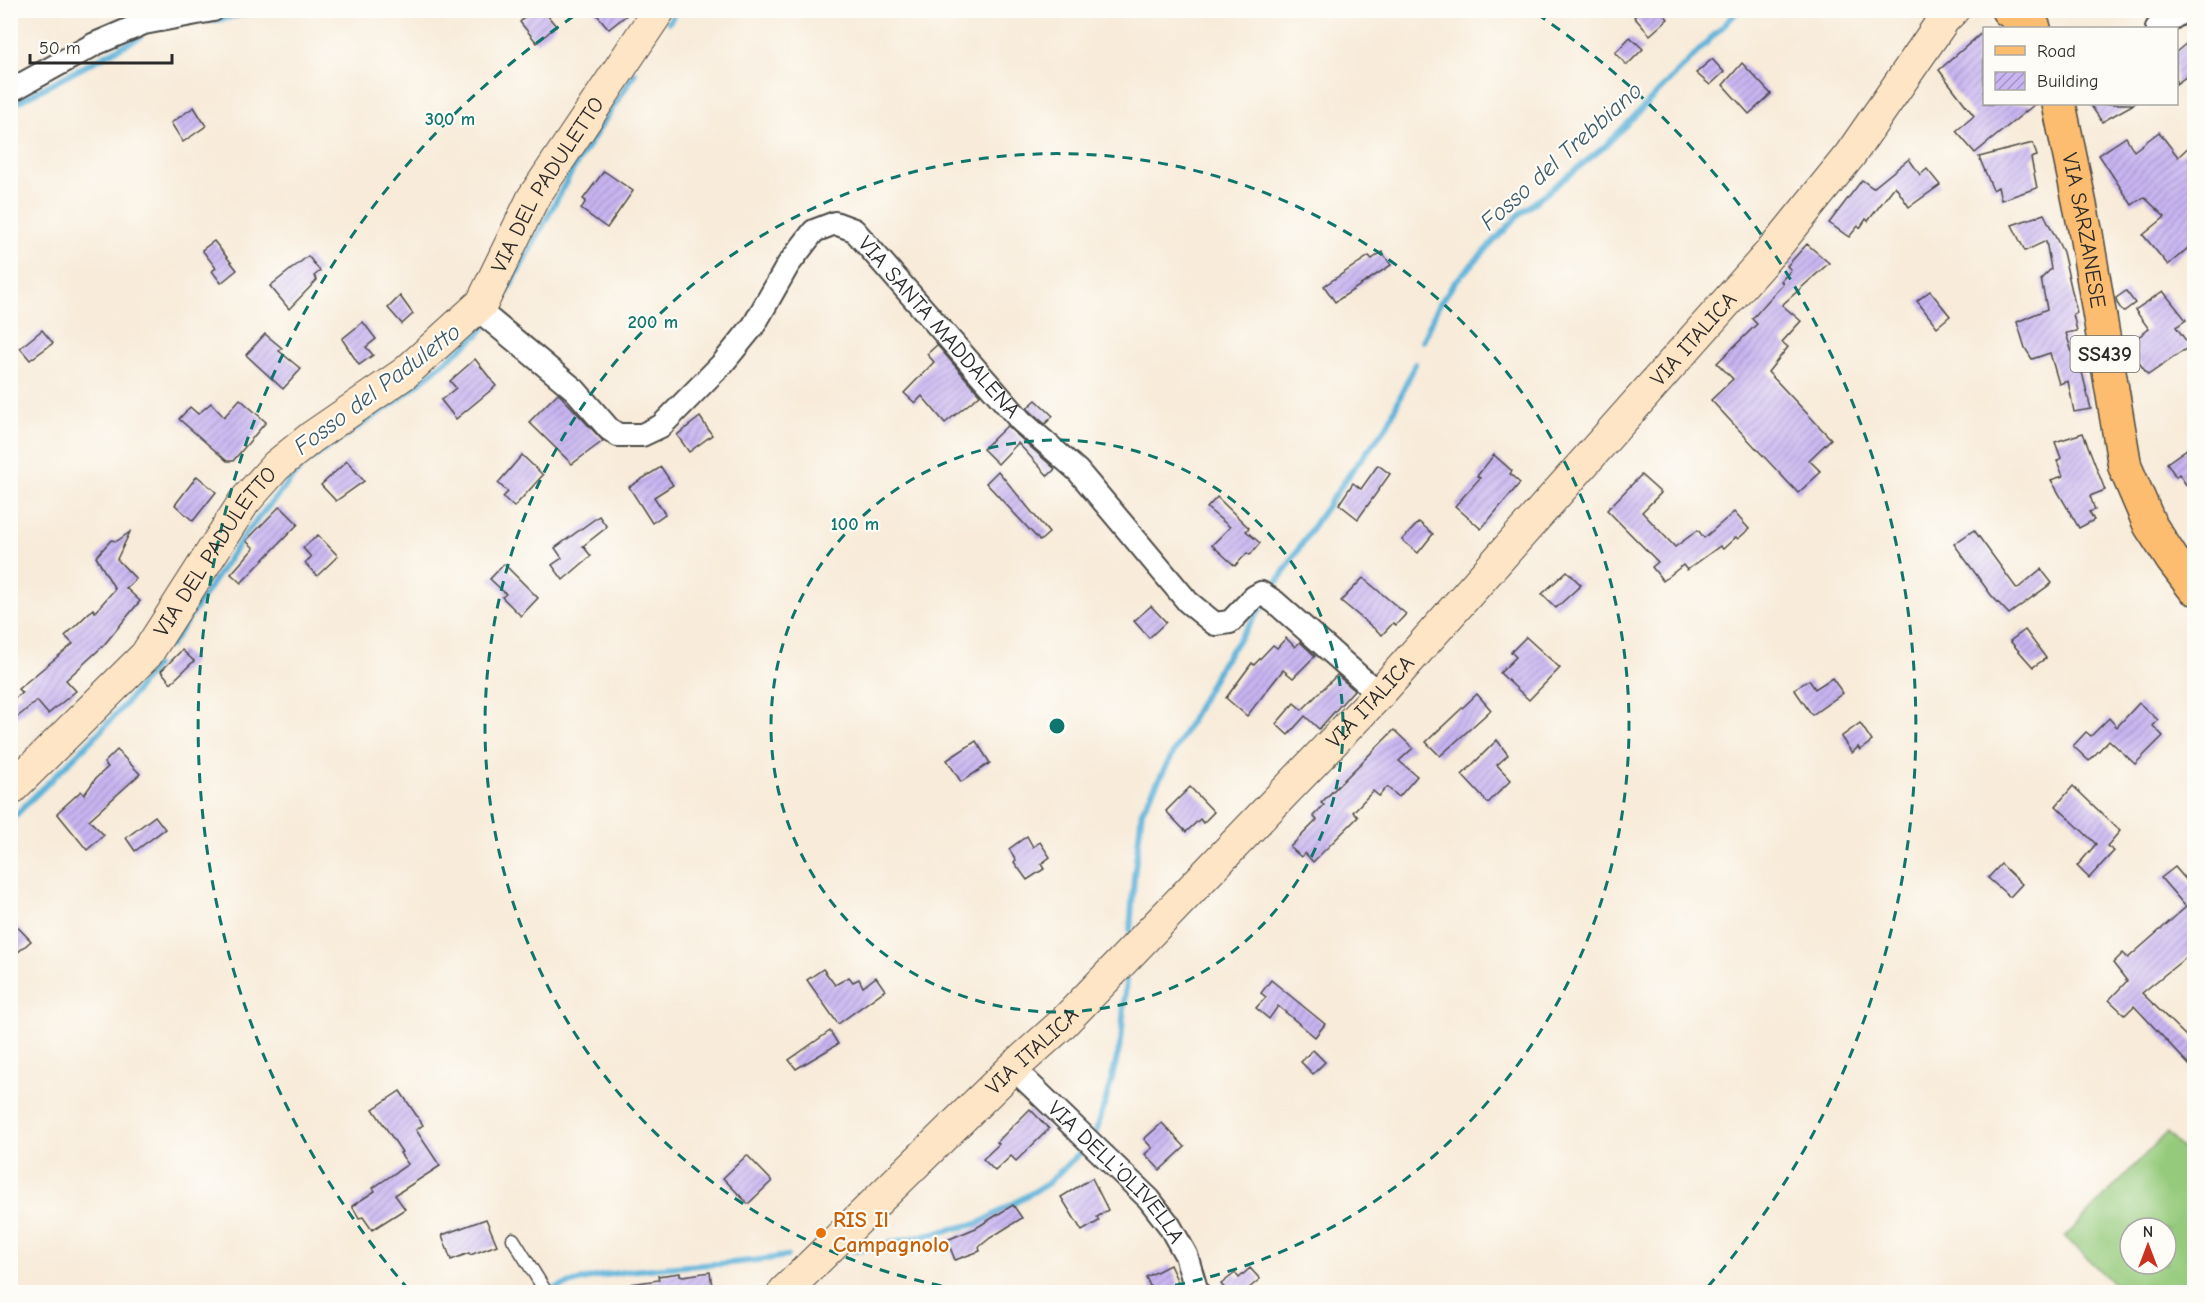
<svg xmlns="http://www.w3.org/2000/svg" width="2205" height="1303" viewBox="0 0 2205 1303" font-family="'Comic Neue',sans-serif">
<defs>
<pattern id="building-hatch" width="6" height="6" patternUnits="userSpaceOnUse" patternTransform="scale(1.5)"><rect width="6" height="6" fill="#c9b5f2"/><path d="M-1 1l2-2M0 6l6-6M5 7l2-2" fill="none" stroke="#a393c4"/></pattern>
</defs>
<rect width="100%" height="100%" fill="#fdfcf7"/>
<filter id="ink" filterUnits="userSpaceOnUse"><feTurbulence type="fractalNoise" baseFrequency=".0167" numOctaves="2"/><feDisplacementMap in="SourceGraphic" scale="12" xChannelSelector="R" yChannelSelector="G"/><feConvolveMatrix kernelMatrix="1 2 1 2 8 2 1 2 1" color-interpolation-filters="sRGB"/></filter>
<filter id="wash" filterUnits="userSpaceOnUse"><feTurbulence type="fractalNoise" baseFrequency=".008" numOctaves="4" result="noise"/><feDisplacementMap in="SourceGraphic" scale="24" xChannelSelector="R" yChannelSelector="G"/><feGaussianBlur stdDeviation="1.35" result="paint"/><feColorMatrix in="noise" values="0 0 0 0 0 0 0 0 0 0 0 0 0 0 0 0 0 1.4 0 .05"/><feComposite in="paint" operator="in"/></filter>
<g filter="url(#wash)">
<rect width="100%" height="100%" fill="#f8ebd9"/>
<!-- garden -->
<path fill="#95ca7c" stroke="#607a54" stroke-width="1.5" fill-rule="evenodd" d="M2166,1133L2194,1161V1292H2122L2065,1237ZM2130,1228H2166V1264H2130Z"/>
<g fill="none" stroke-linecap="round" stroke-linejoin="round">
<!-- stream -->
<g stroke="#5db2d9" stroke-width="6">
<polyline points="210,21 265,10"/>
<polyline points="669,22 677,10"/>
<polyline points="10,106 140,37"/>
<polyline points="494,312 507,292 572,171 635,73"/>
<polyline points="1423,341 1437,308 1455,282 1520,214 1604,147 1739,10"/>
<polyline points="1274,587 1318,519 1354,468 1387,426 1415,364"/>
<polyline points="170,646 246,533 304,464 398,400 479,334 487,323"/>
<path d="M10,821C59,770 114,724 155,666"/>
<polyline points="1130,931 1134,877 1142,811 1222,663 1265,603"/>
<polyline points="1096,1132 1108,1093 1121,1042 1126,980"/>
<polyline points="854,1251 980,1223 1047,1184 1084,1149"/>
<path d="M545,1292C604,1268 668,1268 731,1263C750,1261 768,1259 787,1256"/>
</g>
</g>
<g id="blocks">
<!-- building -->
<g fill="url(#building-hatch)">
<polygon points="532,10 543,10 556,26 537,43 520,22"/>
<polygon points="593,10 633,10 609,29"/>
<polygon points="1642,10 1660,10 1668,19 1650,35 1634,17"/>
<polygon points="1984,31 1984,104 2035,104 1975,153 1956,131 1974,116 1939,70"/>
<polygon points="1630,37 1643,49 1627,65 1615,53"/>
<polygon points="2194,37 2194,71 2176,84 2176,52"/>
<polygon points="1712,59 1724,72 1710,85 1696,73"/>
<polygon points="1742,63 1771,94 1749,114 1723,85"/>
<polygon points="2090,104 2134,104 2102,122"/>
<polygon points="194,107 206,126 183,142 171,123"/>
<polygon points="2159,132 2178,157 2194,142 2194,243 2168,265 2143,235 2165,217 2144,197 2132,205 2099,155 2126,137 2134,151"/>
<polygon points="2033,143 2037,156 2031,158 2037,188 2001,200 1998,187 1993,190 1979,157"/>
<polygon points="1909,159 1920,175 1927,169 1940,185 1909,207 1895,186 1868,221 1866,219 1860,228 1858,226 1849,237 1829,223 1862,180 1873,188"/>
<polygon points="604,171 633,191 607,228 581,209 586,201 583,199"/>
<polygon points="2044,214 2063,252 2077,313 2073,314 2077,331 2066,333 2076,365 2080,364 2091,409 2074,412 2068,381 2059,384 2050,353 2032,359 2025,348 2017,322 2047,309 2041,279 2051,269 2046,241 2025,251 2012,225"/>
<polygon points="214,241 237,270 221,283 212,271 216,268 202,250"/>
<polygon points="1807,244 1829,263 1782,305 1801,321 1782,342 1788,347 1768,372 1831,439 1809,460 1821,472 1798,493 1711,400 1733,379 1717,363 1757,324 1752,319 1783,284 1781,281 1791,270 1787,266"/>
<polygon points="1382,252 1391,265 1335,302 1324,286 1369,256 1372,259"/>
<polygon points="308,256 320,271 314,276 317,280 289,309 270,286"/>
<polygon points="1930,291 1950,316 1937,327 1917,301"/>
<polygon points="2126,291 2135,303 2123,312 2117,303 2116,298"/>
<polygon points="2163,291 2186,320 2176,327 2190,346 2148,375 2134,356 2138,354 2130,343 2149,329 2135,310"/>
<polygon points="400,296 413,314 402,324 388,308"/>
<polygon points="363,322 376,339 366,347 373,355 359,365 342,339"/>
<polygon points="42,330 53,343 30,360 20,348"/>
<polygon points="265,334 282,348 279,351 301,369 283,389 246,355"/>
<polygon points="937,345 980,395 945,423 922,396 915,403 904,393 934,362 927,354"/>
<polygon points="475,359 496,386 456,419 441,400 456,388 450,381"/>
<polygon points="558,393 603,441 572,464 529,422"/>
<polygon points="240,399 266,422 233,461 227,461 179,419 190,407 198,414 211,403 224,417"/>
<polygon points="1036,400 1053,416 1045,424 1027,408"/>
<polygon points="700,417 712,435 689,452 677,435"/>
<polygon points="1007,426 1055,469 1048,476 1018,443 998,464 983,449"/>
<polygon points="2083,433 2105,490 2090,496 2095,510 2089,512 2094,520 2079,528 2051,480 2063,476 2057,461 2061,458 2055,442"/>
<polygon points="2194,444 2194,497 2179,474 2176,477 2167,463"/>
<polygon points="522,455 543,475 514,507 503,497 508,492 498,483"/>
<polygon points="1494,455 1512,471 1510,474 1520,483 1481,529 1455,506 1480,478 1477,476"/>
<polygon points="347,461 364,481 336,501 321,485"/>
<polygon points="1378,465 1390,474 1358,519 1339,504 1353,483 1361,489"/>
<polygon points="661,467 673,485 654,497 665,514 652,523 629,487"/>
<polygon points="998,471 1049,533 1040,541 986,483"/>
<polygon points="1641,475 1661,493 1642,512 1675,547 1698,530 1704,538 1734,512 1749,529 1738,539 1736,537 1723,549 1720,546 1687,570 1683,565 1663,581 1652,567 1658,562 1607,510"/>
<polygon points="197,476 216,492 193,521 175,505"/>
<polygon points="1217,497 1249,528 1246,531 1260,543 1250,555 1247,553 1235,566 1212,545 1230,527 1207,508"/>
<polygon points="280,506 298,524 241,583 231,574 254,548 246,541"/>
<polygon points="599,516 607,527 583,546 591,556 563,580 552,565 562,558 555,548"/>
<polygon points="1419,522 1433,534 1418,553 1402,540"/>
<polygon points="1974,530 2017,589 2041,569 2052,583 2009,614 1991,595 1954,544"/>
<polygon points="130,532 117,559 136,579 126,588 140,601 103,646 66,680 76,691 48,714 37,701 10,723 10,702 22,693 18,689 73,644 65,636 93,609 95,612 115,589 96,557 111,540 117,541"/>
<polygon points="318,535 338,556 317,576 305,563 311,557 303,548"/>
<polygon points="504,564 538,598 521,616 502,597 506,594 490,579"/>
<polygon points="1567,571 1581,585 1556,608 1542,594"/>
<polygon points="1363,578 1406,614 1396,625 1393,623 1382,635 1341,601"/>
<polygon points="1151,606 1166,622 1149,638 1134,621"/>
<polygon points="2025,630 2046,658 2033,667 2010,641"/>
<polygon points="1526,637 1560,668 1529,700 1500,673 1516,657 1511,652"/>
<polygon points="1286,638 1295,647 1300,642 1315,656 1293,678 1283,670 1247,716 1226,698 1252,663 1254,665 1273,645 1277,648"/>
<polygon points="182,650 194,661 171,683 161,671"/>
<polygon points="1337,675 1354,690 1319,729 1305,716 1288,735 1276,724 1294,703 1302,710"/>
<polygon points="1832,678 1843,693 1812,715 1794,689 1809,680 1815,689"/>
<polygon points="1477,694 1491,710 1440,756 1426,742"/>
<polygon points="2139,703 2158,720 2153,726 2163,736 2135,764 2109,740 2089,761 2073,746 2086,732 2091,736 2109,718 2117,727"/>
<polygon points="1860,723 1872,741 1860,750 1858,747 1852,753 1841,737"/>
<polygon points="1394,730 1413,748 1399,761 1417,776 1399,797 1387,787 1379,796 1373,791 1353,812 1358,817 1313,862 1305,853 1301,857 1290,847 1317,820 1313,816 1324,805 1321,803"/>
<polygon points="1497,740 1508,755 1497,765 1511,780 1488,803 1462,775"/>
<polygon points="976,741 990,763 961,782 947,760"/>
<polygon points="117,750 140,774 89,820 104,835 87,850 57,813 81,791 84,795 96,778 108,767 104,763"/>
<polygon points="2073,786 2120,831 2107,846 2114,851 2089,878 2077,866 2096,844 2056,806"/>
<polygon points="1190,787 1214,812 1203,823 1200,819 1186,832 1166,811"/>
<polygon points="155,816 165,829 135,851 126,838"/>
<polygon points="1027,836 1033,847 1040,842 1050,857 1041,864 1044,869 1027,880 1014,862 1016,860 1009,849"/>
<polygon points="2001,864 2022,884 2010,897 1988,878"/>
<polygon points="2175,867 2194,889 2194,951 2142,993 2194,1044 2194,1070 2134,1006 2125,1015 2109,1000 2127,981 2113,963 2123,953 2128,958 2186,907 2161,878"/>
<polygon points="10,919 31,941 10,959"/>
<polygon points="823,969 835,985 849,977 853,982 859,979 863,987 876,977 885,990 838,1024 807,980"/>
<polygon points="1271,980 1325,1024 1315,1037 1278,1006 1269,1019 1256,1008 1266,997 1261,993"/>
<polygon points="830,1031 838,1044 796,1069 789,1060"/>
<polygon points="1313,1050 1325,1062 1313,1074 1301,1062"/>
<polygon points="400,1091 423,1125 416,1130 440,1166 395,1195 405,1209 372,1230 363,1217 359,1218 352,1206 375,1191 373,1188 408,1164 400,1153 402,1152 373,1109"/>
<polygon points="1030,1109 1049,1129 1016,1161 1011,1156 995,1171 983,1159 999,1144 997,1142"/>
<polygon points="1162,1123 1185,1147 1160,1170 1145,1154 1152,1148 1144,1139"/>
<polygon points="747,1155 772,1181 748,1204 723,1178"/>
<polygon points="1092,1178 1108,1210 1097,1217 1099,1221 1082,1231 1061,1197"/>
<polygon points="1013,1205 1022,1218 990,1238 979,1247 980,1251 955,1260 947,1240 976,1228"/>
<polygon points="486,1219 497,1245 470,1255 469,1253 451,1260 442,1235"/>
<polygon points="1170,1265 1183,1293 1153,1293 1146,1277"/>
<polygon points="1250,1268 1260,1279 1248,1289 1252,1293 1223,1293 1226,1290 1221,1284 1235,1273 1239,1278"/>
<polygon points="710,1272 713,1293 632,1293 631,1284 659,1280 658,1276 680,1273 680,1275 683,1276"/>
</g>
</g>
</g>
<g filter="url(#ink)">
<use href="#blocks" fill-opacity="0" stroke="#4a4845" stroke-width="1.5"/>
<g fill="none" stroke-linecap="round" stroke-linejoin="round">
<defs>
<polyline id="lane" points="513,1239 546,1292"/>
<g id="street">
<polyline points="2157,28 2185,10"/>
<polyline points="10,91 95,44 144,23 213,10"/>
<path id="s1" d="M476,308L575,390L609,429L618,435H642L661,426L723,363L754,325L788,265L814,231L835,223L854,230L1021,421L1078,471L1188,602L1215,624L1230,622L1254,597L1261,593L1275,602L1379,694"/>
<path id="s2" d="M1013,1068L1149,1199L1169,1225L1186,1255L1197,1292"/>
</g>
<g id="secondary">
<path id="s3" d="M10,790L146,655L244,502L276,466L312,437L405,373L482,303L533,198L659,10"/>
<path id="s4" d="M784,1292L1013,1068L1061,1025L1379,694L1778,244L1850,155L1944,19L1953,10"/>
</g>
<g id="primary">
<polyline points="2008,10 2034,28"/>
<path id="s5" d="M2059,104L2086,234L2125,467L2150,525L2172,559L2194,588"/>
</g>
</defs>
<!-- lane casing -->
<use href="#lane" stroke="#4a4845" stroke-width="15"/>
<!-- street casing -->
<use href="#street" stroke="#4a4845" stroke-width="26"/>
<!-- secondary casing -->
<use href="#secondary" stroke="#4a4845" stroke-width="34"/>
<!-- primary casing -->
<use href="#primary" stroke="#4a4845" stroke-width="36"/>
<!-- lane -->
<use href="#lane" stroke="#fff" stroke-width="12"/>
<!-- street -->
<use href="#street" stroke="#fff" stroke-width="22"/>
<!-- secondary -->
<use href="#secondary" stroke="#fee5c5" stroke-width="32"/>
<!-- primary -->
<use href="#primary" stroke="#fcbd6f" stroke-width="33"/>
</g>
</g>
<!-- distance rings -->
<g fill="none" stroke="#0f766e" stroke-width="3" stroke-dasharray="10 8">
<circle cx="1057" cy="726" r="286"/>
<path d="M977 1292A572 572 0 1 1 1137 1292"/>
<path d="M409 1290A859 859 0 0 1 577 14M1537 14A859 859 0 0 1 1705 1290"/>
</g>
<!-- markers -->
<circle fill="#e8710a" stroke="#fdfcf7" stroke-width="2" cx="821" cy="1233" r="6"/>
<g text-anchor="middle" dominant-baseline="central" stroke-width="4.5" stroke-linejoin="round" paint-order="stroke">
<!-- shield labels -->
<rect fill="#fdfcf7" stroke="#6a6a68" stroke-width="1.5" x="2070.5" y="336" width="69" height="36" rx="4.5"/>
<g font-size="21" font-weight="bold" fill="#2b2b2b">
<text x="2105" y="354">SS439</text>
</g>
<!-- street labels -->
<g font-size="22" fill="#2b2b2b" stroke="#fdfcf7">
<text stroke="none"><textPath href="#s3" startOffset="820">VIA DEL PADULETTO</textPath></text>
<text stroke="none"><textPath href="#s5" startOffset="129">VIA SARZANESE</textPath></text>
<text stroke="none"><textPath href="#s1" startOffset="657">VIA SANTA MADDALENA</textPath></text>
<text stroke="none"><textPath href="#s4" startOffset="1318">VIA ITALICA</textPath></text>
<text stroke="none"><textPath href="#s3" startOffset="316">VIA DEL PADULETTO</textPath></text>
<text stroke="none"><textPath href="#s4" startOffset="832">VIA ITALICA</textPath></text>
<text stroke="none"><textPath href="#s4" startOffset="346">VIA ITALICA</textPath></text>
<text stroke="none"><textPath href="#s2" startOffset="147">VIA DELL'OLIVELLA</textPath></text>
</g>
<!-- food labels -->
<g font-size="22" font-weight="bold" fill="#c56008" stroke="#fdfcf7" text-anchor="start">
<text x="833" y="1220">RIS Il<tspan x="833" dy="25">Campagnolo</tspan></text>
</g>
<!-- water labels -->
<g font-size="24" font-style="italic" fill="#3c5a68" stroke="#fdfcf7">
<text transform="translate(1561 156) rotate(-42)">Fosso del Trebbiano</text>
<text transform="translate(377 389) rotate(-37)">Fosso del Paduletto</text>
</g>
</g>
<circle cx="1057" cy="726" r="9" fill="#0f766e" stroke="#fdfcf7" stroke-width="3"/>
<g font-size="18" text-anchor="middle" font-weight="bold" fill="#0f766e" stroke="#fdfcf7" stroke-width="4.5" stroke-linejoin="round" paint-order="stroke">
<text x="450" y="125">300 m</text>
<text x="653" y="328">200 m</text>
<text x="855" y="530">100 m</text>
</g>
<!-- margin -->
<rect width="2205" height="1303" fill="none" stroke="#fdfcf7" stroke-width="36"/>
<!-- legend -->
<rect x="1983" y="27" width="195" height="78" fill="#fdfcf7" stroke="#a9a8a5" stroke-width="1.5"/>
<rect x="1995" y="46" width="30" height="9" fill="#fcbd6f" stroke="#a9a8a5" stroke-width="1.5"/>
<text x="2037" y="57" font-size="18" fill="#2b2b2b">Road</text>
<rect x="1995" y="72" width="30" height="18" fill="url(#building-hatch)" stroke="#a9a8a5" stroke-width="1.5"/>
<text x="2037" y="87" font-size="18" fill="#2b2b2b">Building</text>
<!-- north arrow -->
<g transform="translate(2148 1246)"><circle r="28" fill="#fdfcf7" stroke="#a9a8a5" stroke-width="1.5"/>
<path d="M0-4.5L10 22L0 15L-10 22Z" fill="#c8321e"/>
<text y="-9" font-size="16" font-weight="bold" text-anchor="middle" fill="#2b2b2b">N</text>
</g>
<!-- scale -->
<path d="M30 54v9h142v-9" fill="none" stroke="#2b2b2b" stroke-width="3"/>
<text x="39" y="54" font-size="18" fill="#2b2b2b" stroke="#fdfcf7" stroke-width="4.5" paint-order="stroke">50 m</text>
</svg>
